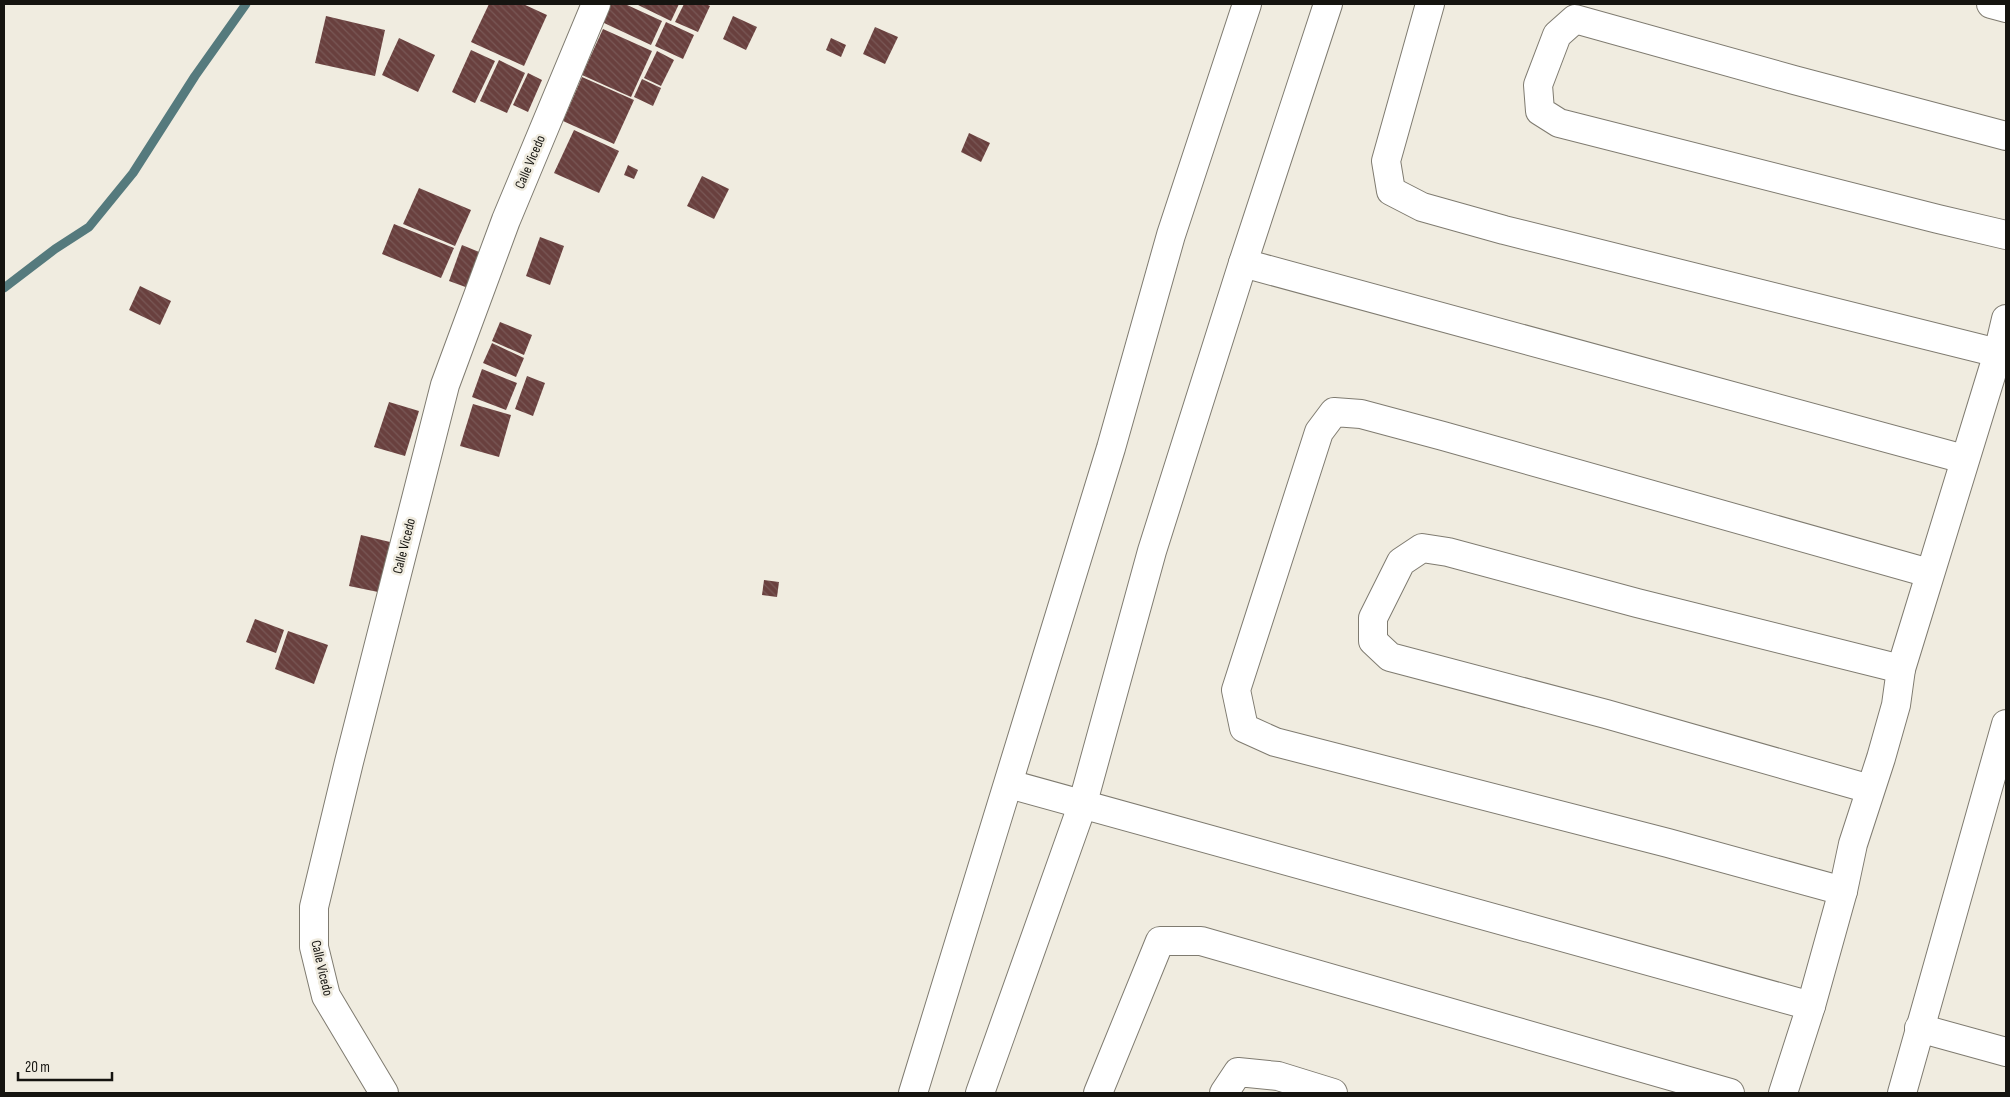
<svg xmlns="http://www.w3.org/2000/svg" width="2010" height="1097" viewBox="0 0 2010 1097" font-family="'Sofia Sans Condensed',sans-serif">
<defs>
<pattern id="building-back-hatch" width="6" height="6" patternUnits="userSpaceOnUse" patternTransform="scale(1.25)"><rect width="6" height="6" fill="#69403e"/><path d="M-1 5l2 2M0 0l6 6M5-1l2 2" fill="none" stroke="#795856"/></pattern>
</defs>
<rect width="100%" height="100%" fill="#f0ece0"/>
<g fill="none" stroke-linecap="round" stroke-linejoin="round">
<!-- stream -->
<polyline stroke="#557a7d" stroke-width="9" points="4,288 55,249 89,227 133,173 195,76 246,4"/>
</g>
<!-- building -->
<g fill="url(#building-back-hatch)">
<polygon points="489,4 523,4 547,15 524,66 471,42"/>
<polygon points="611,4 625,4 662,21 651,45 602,22"/>
<polygon points="636,4 679,4 671,21"/>
<polygon points="684,4 706,4 710,6 698,32 675,22"/>
<polygon points="326,16 385,30 375,76 315,63"/>
<polygon points="733,16 757,27 746,50 723,39"/>
<polygon points="666,22 694,35 683,59 655,46"/>
<polygon points="875,27 898,37 885,64 863,54"/>
<polygon points="603,29 652,51 631,97 582,75"/>
<polygon points="399,38 435,55 418,92 382,75"/>
<polygon points="831,38 846,45 841,57 826,50"/>
<polygon points="471,50 495,61 475,103 452,92"/>
<polygon points="657,51 674,60 661,86 644,78"/>
<polygon points="499,60 525,73 507,113 480,101"/>
<polygon points="528,73 542,80 528,112 513,105"/>
<polygon points="582,77 634,100 614,144 563,121"/>
<polygon points="642,79 661,88 653,106 634,97"/>
<polygon points="574,130 619,151 599,193 554,173"/>
<polygon points="969,133 990,143 981,162 961,152"/>
<polygon points="628,165 638,170 634,179 624,175"/>
<polygon points="702,176 729,189 714,219 687,206"/>
<polygon points="419,188 471,210 455,246 403,224"/>
<polygon points="394,224 454,248 441,278 382,254"/>
<polygon points="540,237 564,246 550,285 526,276"/>
<polygon points="462,245 484,254 471,289 449,281"/>
<polygon points="140,286 171,301 160,325 129,310"/>
<polygon points="500,322 532,335 524,355 492,341"/>
<polygon points="492,343 524,358 516,377 483,363"/>
<polygon points="482,369 517,383 506,410 472,397"/>
<polygon points="527,376 545,383 533,416 515,409"/>
<polygon points="389,402 419,411 405,456 374,447"/>
<polygon points="473,404 511,415 499,457 460,446"/>
<polygon points="361,535 390,542 378,592 349,586"/>
<polygon points="764,580 779,582 777,597 762,595"/>
<polygon points="255,619 284,630 276,653 246,642"/>
<polygon points="288,631 328,645 314,684 275,669"/>
</g>
<g fill="none" stroke-linecap="round" stroke-linejoin="round">
<defs>
<g id="minor">
<polyline points="1430,4 1386,161 1391,191 1422,207 1504,230 1998,353"/>
<polyline points="1991,4 2006,8"/>
<polyline points="2006,136 1794,80 1575,19 1557,35 1538,85 1540,111 1559,123 1938,219 2006,235"/>
<polyline points="1243,263 1964,459"/>
<polyline points="1009,784 1811,1006"/>
<polyline points="1870,789 1606,714 1390,657 1373,641 1373,618 1401,562 1422,548 1448,552 1637,603 1901,669"/>
<polyline points="1843,891 1668,843 1275,742 1244,728 1236,690 1319,432 1334,412 1361,414 1443,436 1929,573"/>
<polyline points="1919,1028 2006,1052"/>
<polyline points="384,1093 326,996 314,947 314,907 349,762 445,385 506,220 596,4"/>
<polyline points="913,1093 1111,448 1171,235 1247,4"/>
<polyline points="980,1093 1082,806 1152,551 1243,263 1328,4"/>
<polyline points="1098,1093 1160,941 1201,941 1730,1093"/>
<polyline points="1224,1093 1238,1072 1278,1076 1333,1093"/>
<polyline points="1783,1093 1811,1006 1843,891 1853,844 1881,758 1896,705 1901,669 1998,353 2006,319"/>
<polyline points="1902,1093 2006,724"/>
</g>
</defs>
<!-- minor casing -->
<use href="#minor" stroke="#7f7b70" stroke-width="30"/>
<!-- minor -->
<use href="#minor" stroke="#fff" stroke-width="28"/>
</g>
<g text-anchor="middle" dominant-baseline="central" stroke-width="5" stroke-linejoin="round" paint-order="stroke">
<!-- street labels -->
<g font-size="14" fill="#151410" stroke="#f0ece0">
<text transform="translate(530 162) rotate(-67)">Calle Vicedo</text>
<text transform="translate(404 546) rotate(-76)">Calle Vicedo</text>
<text transform="translate(322 968) rotate(77)">Calle Vicedo</text>
</g>
</g>
<!-- border -->
<rect width="2010" height="1097" fill="none" stroke="#151410" stroke-width="10"/>
<!-- scale -->
<path d="M18 1072v8h94v-8" fill="none" stroke="#151410" stroke-width="2.5"/>
<text x="25" y="1072" font-size="15" fill="#151410" stroke="#f0ece0" stroke-width="4" paint-order="stroke">20 m</text>
</svg>
